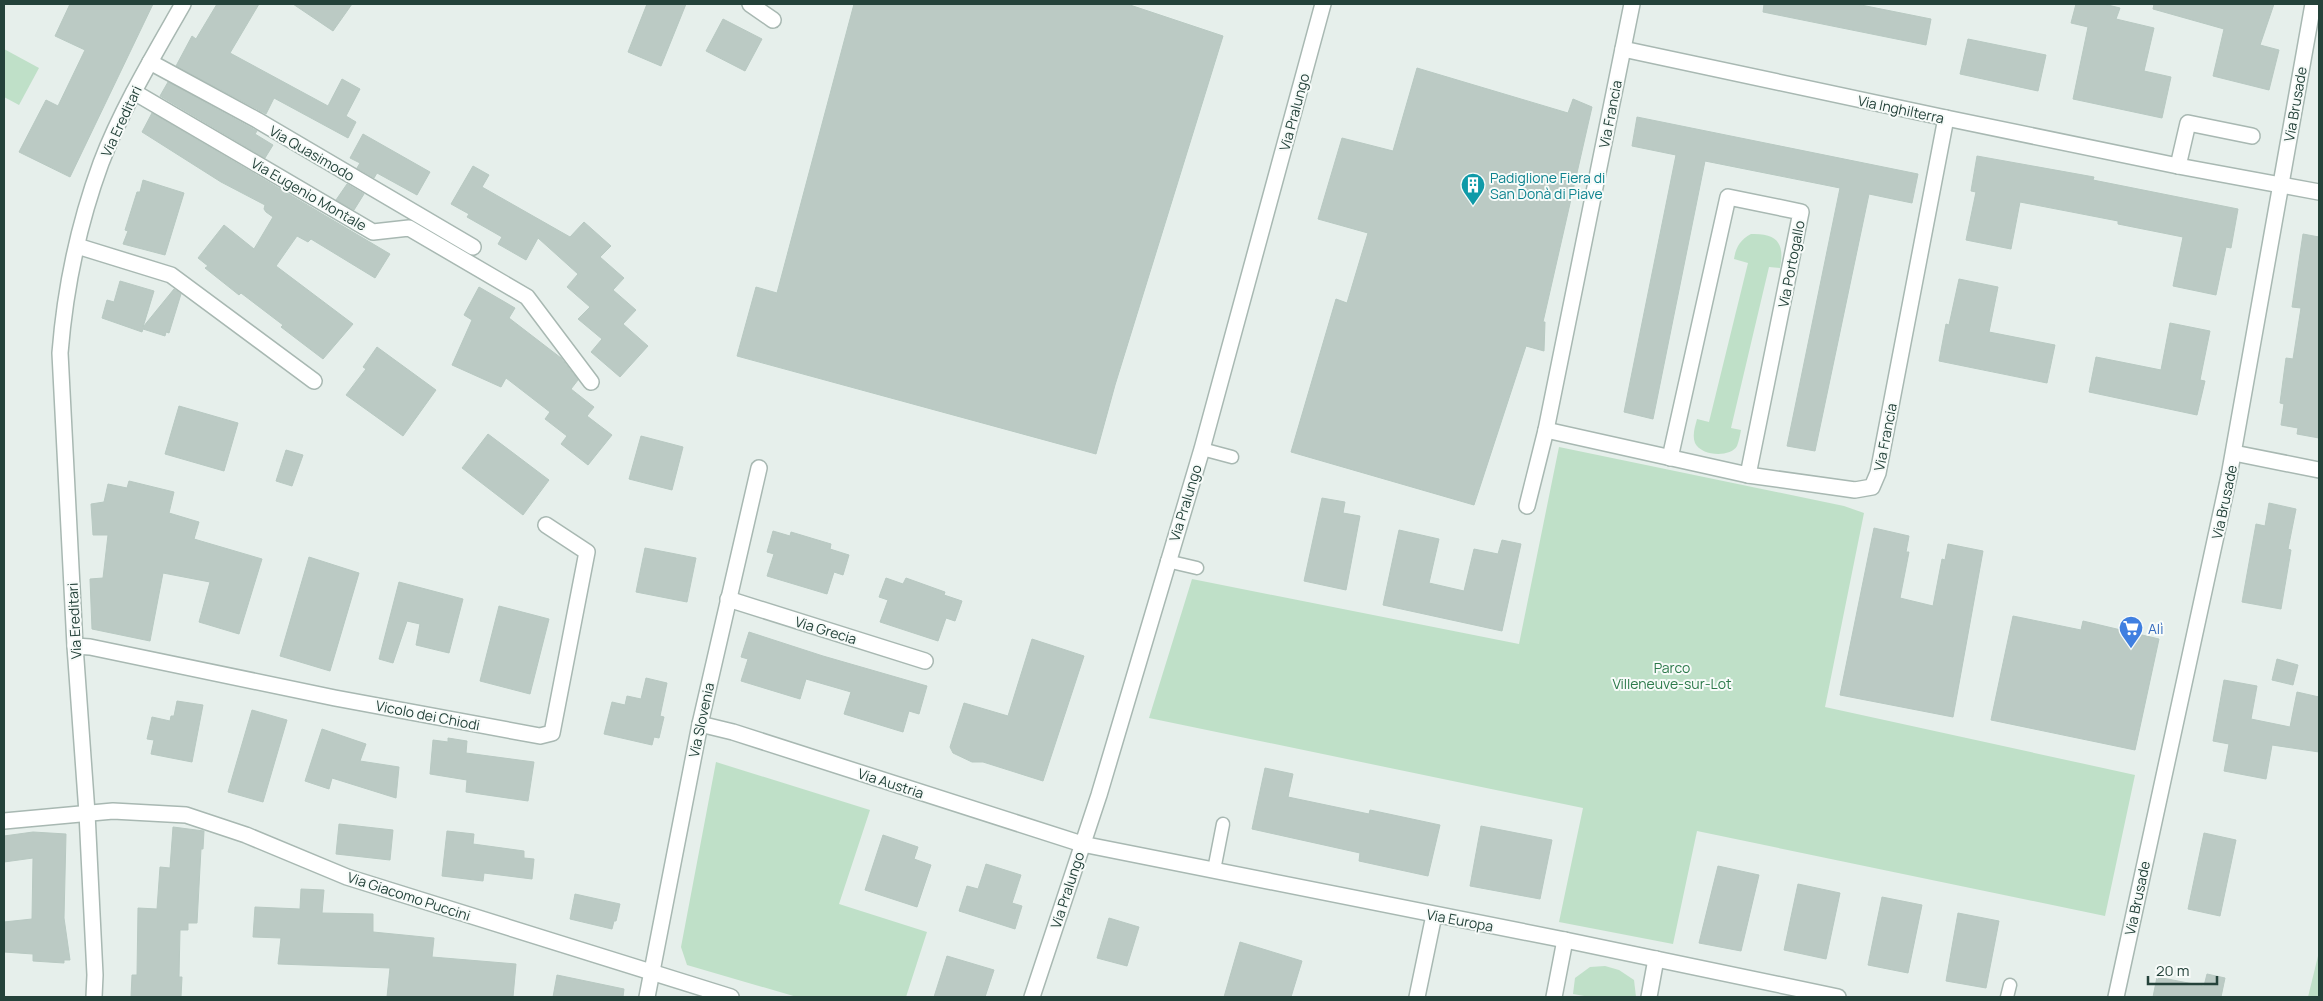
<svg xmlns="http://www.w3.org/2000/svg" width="2323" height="1001" viewBox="0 0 2323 1001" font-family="Manrope,sans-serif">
<rect width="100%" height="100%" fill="#e6efeb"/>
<!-- green -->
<g fill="#bfe0c8">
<polygon points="4,49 39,68 19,105 4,97"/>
<path d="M1751,234C1777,233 1785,243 1780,268L1769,267L1731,428L1741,430C1740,435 1739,441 1737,446C1730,458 1701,456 1695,443C1692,435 1695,427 1697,419L1709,422L1748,263L1734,259C1736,247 1740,240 1751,234Z"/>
<polygon points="1559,447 1844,506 1864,513 1825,707 2135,775 2105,916 1697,831 1673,944 1559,922 1583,808 1149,718 1192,579 1519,644"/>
<polygon points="716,762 870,810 839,904 927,932 906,997 797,997 687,965 681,947"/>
<polygon points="2319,952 2319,997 2308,997"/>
<polygon points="1605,966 1619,970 1634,980 1636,997 1590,997 1573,994 1575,978 1590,967"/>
</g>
<!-- building -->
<g fill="#bbcac4" stroke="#b8c9c2">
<polygon points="70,4 153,4 70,177 19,152 46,100 58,106 85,50 55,36"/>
<polygon points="217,4 259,4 230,53 328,106 342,79 360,89 346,116 356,122 348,138 274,98 266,114 176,66 192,36 196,39"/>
<polygon points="293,4 352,4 333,31"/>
<polygon points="647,4 686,4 661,66 628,52"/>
<polygon points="854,4 1127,4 1223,36 1115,385 1096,454 737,356 756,287 777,293"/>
<polygon points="1764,4 1856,4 1931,19 1926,45 1763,12"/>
<polygon points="2076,4 2104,4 2120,8 2116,19 2154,28 2144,71 2171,77 2162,118 2073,99 2088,27 2071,23"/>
<polygon points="2154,4 2274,4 2260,45 2279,50 2269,90 2213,76 2224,29 2153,9"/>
<polygon points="723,19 762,39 745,71 706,51"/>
<polygon points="1968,39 2046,55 2038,91 1960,74"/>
<polygon points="1417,68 1568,113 1573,99 1592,107 1543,322 1545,322 1544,351 1526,346 1474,505 1291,452 1336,299 1347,303 1368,233 1318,219 1342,138 1393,151"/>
<polygon points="168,82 257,131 255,134 273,145 265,158 160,96"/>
<polygon points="152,113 390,254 375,278 311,239 308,242 297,236 276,266 353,324 323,359 281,327 283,325 241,293 239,295 205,268 208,266 198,258 224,225 254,249 273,217 266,212 264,209 265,205 221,182 142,132"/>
<polygon points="1637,117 1918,174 1912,203 1869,194 1815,451 1787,446 1840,188 1705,161 1653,419 1624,412 1676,155 1632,146"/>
<polygon points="363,134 430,172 417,195 377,173 374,178 357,168 360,163 350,158"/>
<polygon points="1977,156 2094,177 2093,180 2238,209 2231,248 2226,247 2216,295 2173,286 2183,237 2118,224 2118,221 2020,202 2011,249 1966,240 1976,192 1971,191"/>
<polygon points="473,166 489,175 482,187 570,237 584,222 611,246 600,257 624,278 613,290 636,310 623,324 648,346 620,377 591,352 602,339 578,319 590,307 567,287 578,274 538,238 526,260 498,244 502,237 467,217 469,214 451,204"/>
<polygon points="143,180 184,193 165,255 123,244 128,231 125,230 137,192 140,192"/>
<polygon points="347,184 364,194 354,210 336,200"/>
<polygon points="2303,234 2319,237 2319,438 2297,434 2298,428 2281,425 2284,404 2280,403 2286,358 2293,359 2301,308 2292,307"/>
<polygon points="1959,279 1998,287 1989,332 2055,345 2047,383 1939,361 1946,324 1949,325"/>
<polygon points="120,281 154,291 143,327 174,289 181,294 169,333 166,332 165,336 143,329 142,332 102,318 107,300 114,302"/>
<polygon points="479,287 515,308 509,318 561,358 578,380 571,389 594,407 587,416 612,435 588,465 561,444 567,436 545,419 550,412 506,378 501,387 452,365 472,320 464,315"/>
<polygon points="2170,323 2210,331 2200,380 2205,381 2197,415 2089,392 2096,357 2161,370"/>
<polygon points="377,347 436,390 403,436 346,395 366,369 363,367"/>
<polygon points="179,406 238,423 224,471 165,454"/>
<polygon points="488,434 549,480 523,515 462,468"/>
<polygon points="641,436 683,447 672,490 629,479"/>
<polygon points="286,450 303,455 292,486 276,481"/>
<polygon points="129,481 174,492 169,513 199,522 194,539 262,559 239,634 199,622 210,582 163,573 150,641 92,629 90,579 103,578 108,535 93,535 91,504 104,502 108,484 127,488"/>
<polygon points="1322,498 1345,502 1343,513 1360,516 1346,590 1304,581"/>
<polygon points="2269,503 2296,509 2288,549 2291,550 2281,609 2242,602 2256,524 2265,526"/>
<polygon points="1874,528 1909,536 1906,552 1909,552 1900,598 1933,606 1942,559 1945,560 1948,544 1983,551 1953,717 1840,695"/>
<polygon points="1399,530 1439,539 1429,583 1464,591 1474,549 1498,554 1502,540 1521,544 1502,631 1383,605"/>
<polygon points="773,531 790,536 791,532 831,544 830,549 849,555 843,575 834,572 827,594 767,576 774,554 767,552"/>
<polygon points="645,548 696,558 687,602 636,592"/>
<polygon points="309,557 359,573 330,671 280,656"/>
<polygon points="886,578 903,584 906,578 945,592 944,595 962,601 955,621 946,618 938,641 880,622 888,600 879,597"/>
<polygon points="399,582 463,599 449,653 416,645 420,624 407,621 393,663 379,659"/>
<polygon points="499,606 549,619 530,694 480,681"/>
<polygon points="2013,616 2081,630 2083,621 2159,639 2135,750 1991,720"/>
<polygon points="749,632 823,656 927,686 919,714 909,711 903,732 844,714 851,692 806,679 800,699 741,681 748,659 741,657"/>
<polygon points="1032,639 1084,656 1043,781 983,762 972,762 953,753 950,747 964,703 1008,716"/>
<polygon points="2277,659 2298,665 2293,685 2272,680"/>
<polygon points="646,678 667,683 660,716 664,717 659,738 654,737 652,745 604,734 612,702 625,705 627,696 641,699"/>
<polygon points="2224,680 2257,686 2251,719 2290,727 2297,692 2319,697 2319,752 2272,745 2266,779 2224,771 2229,744 2213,741"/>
<polygon points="177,701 203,705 192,762 151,754 154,740 147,739 152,717 170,721 171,716 174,716"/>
<polygon points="252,710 287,720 263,802 228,792"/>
<polygon points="322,729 366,744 360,761 399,767 396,798 332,778 329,789 305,781"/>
<polygon points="448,738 467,741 466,753 534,762 528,801 466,792 467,780 430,774 433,740 448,742"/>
<polygon points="1265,768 1293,774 1288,797 1369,814 1370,810 1440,825 1428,876 1359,861 1360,853 1252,829"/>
<polygon points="339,824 393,830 390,860 336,854"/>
<polygon points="1481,826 1552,840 1540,899 1470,886"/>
<polygon points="173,827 204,831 203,849 201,849 197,923 188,923 188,930 180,930 179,977 182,977 181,997 131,997 132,975 137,975 138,908 157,909 160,867 170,868"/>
<polygon points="447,831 474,834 473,844 524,851 524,858 534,859 532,879 484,873 483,881 442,876"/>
<polygon points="33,832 66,834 64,918 70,960 64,960 64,963 33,961 33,954 4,952 4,922 32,919 33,858 4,862 4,836"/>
<polygon points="2204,833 2236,840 2220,916 2188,909"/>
<polygon points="883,835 918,847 914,859 931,865 917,907 865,890"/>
<polygon points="986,864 1021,875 1012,903 1022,906 1015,929 959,911 967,886 978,889"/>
<polygon points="1718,866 1759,875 1741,951 1699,943"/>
<polygon points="1798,884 1840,893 1826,959 1784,950"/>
<polygon points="301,889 324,890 322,913 373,914 373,932 434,938 432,957 516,964 513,997 387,997 390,968 278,964 281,938 253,937 255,907 300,909"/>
<polygon points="575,894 620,904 616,921 614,921 612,929 570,919"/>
<polygon points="1882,897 1922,905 1908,973 1868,965"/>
<polygon points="1958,913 1999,921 1986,988 1946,981"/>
<polygon points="1109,918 1139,927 1127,966 1097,958"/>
<polygon points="1240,942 1302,961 1291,997 1224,997"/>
<polygon points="947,956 994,970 985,997 934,997"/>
<polygon points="2207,974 2225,978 2221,997 2153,997 2157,977 2204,986"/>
<polygon points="557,975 624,989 623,997 553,997"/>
</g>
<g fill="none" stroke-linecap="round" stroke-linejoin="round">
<defs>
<g id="service">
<polyline points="1202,449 1232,457"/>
<polyline points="1167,561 1197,568"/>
<polyline points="1214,870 1223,824"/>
<polyline points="2007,997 2010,985"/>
</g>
<g id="minor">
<polyline points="750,4 773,20"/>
<polyline points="1623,49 1946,118 2178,166 2319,192"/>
<polyline points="150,62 257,120 473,247"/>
<polyline points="134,92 373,232 409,228 527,297 591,382"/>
<polyline points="2178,166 2188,123 2252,136"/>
<polyline points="77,246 171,275 314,381"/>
<polyline points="1546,430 1748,475 1855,490 1872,487 1878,473 1946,118"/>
<polyline points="2234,453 2319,470"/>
<polyline points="1670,458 1728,197 1801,212 1748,475"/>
<polyline points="1527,506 1546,430 1632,4"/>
<polyline points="728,599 925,661"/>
<polyline points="75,646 90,647 335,698 540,736 552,733 587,552 546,525"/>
<polyline points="700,724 733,732 1082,844 1565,940 1838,997"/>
<polyline points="4,821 113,811 186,815 246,835 347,877 731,997"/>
<path d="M94,997L95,975L87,813L75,646L60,353C65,290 79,223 101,163C122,108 154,55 183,4"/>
<polyline points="647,997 700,724 759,468"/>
<polyline points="1417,997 1434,915"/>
<polyline points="1554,997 1565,940"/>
<polyline points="1649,997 1656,959"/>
<polyline points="2116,997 2229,476 2313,4"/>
</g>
<polyline id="tertiary" points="1032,997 1099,795 1202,449 1323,4"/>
</defs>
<!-- service casing -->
<use href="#service" stroke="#a8b8b2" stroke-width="15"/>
<!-- minor casing -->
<use href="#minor" stroke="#a8b8b2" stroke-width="18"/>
<!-- tertiary casing -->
<use href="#tertiary" stroke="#a8b8b2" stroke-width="18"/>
<!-- service -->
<use href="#service" stroke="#fff" stroke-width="12"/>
<!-- minor -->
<use href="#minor" stroke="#fff" stroke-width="15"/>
<!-- tertiary -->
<use href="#tertiary" stroke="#fff" stroke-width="15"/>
</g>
<!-- icons -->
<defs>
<symbol id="building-pin" viewBox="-11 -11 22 30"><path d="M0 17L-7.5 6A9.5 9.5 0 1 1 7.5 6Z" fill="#0f9aa8" stroke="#f7fbf9"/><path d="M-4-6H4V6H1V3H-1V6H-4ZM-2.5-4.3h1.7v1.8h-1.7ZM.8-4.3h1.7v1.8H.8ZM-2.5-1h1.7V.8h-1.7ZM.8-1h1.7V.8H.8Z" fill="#fff"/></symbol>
<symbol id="supermarket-pin" viewBox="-11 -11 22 30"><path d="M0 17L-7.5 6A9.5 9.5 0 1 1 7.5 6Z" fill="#3f7fe0" stroke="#f7fbf9"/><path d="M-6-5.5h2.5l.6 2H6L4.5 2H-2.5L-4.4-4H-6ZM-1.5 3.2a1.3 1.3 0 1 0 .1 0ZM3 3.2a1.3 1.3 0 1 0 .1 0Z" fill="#fff"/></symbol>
</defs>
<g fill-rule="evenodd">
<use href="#building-pin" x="1459" y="171" width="28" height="38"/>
<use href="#supermarket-pin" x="2117" y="614" width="28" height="38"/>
</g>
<g text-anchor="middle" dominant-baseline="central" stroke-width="4" stroke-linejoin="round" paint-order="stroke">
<!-- street labels -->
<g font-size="14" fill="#24423a" stroke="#f7fbf9">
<text transform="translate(2295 104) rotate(-80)">Via Brusade</text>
<text transform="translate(1901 109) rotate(12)">Via Inghilterra</text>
<text transform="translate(1294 112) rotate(-75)">Via Pralungo</text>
<text transform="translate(1610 114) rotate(-79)">Via Francia</text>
<text transform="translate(121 121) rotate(-65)">Via Ereditari</text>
<text transform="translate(312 153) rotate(30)">Via Quasimodo</text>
<text transform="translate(309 194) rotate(30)">Via Eugenio Montale</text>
<text transform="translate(1791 264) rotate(-79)">Via Portogallo</text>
<text transform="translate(1885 437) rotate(-79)">Via Francia</text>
<text transform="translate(2224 502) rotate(-78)">Via Brusade</text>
<text transform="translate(1185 503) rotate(-73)">Via Pralungo</text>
<text transform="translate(74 621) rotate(-93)">Via Ereditari</text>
<text transform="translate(826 630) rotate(17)">Via Grecia</text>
<text transform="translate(428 715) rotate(11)">Vicolo dei Chiodi</text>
<text transform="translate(701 720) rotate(-78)">Via Slovenia</text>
<text transform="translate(891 783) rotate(18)">Via Austria</text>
<text transform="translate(1067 890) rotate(-72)">Via Pralungo</text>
<text transform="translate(409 896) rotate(18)">Via Giacomo Puccini</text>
<text transform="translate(2137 898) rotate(-78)">Via Brusade</text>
<text transform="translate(1460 920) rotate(11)">Via Europa</text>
</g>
<!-- culture labels -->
<g font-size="14" fill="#0d838f" stroke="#f7fbf9" text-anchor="start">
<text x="1490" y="177">Padiglione Fiera di<tspan x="1490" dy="16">San Donà di Piave</tspan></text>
</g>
<!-- shop labels -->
<g font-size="14" fill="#366cbe" stroke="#f7fbf9" text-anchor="start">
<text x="2148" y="628">Alì</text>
</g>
<!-- park labels -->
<g font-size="14" fill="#2d7a4b" stroke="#f7fbf9">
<text x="1672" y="667">Parco<tspan x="1672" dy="16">Villeneuve-sur-Lot</tspan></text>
</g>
</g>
<!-- border -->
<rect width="2323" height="1001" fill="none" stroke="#24423a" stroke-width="10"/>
<!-- scale -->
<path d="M2148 976v8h69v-8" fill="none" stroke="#24423a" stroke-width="2.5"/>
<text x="2156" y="976" font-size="15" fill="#24423a" stroke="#f7fbf9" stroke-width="4" paint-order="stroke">20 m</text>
</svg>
